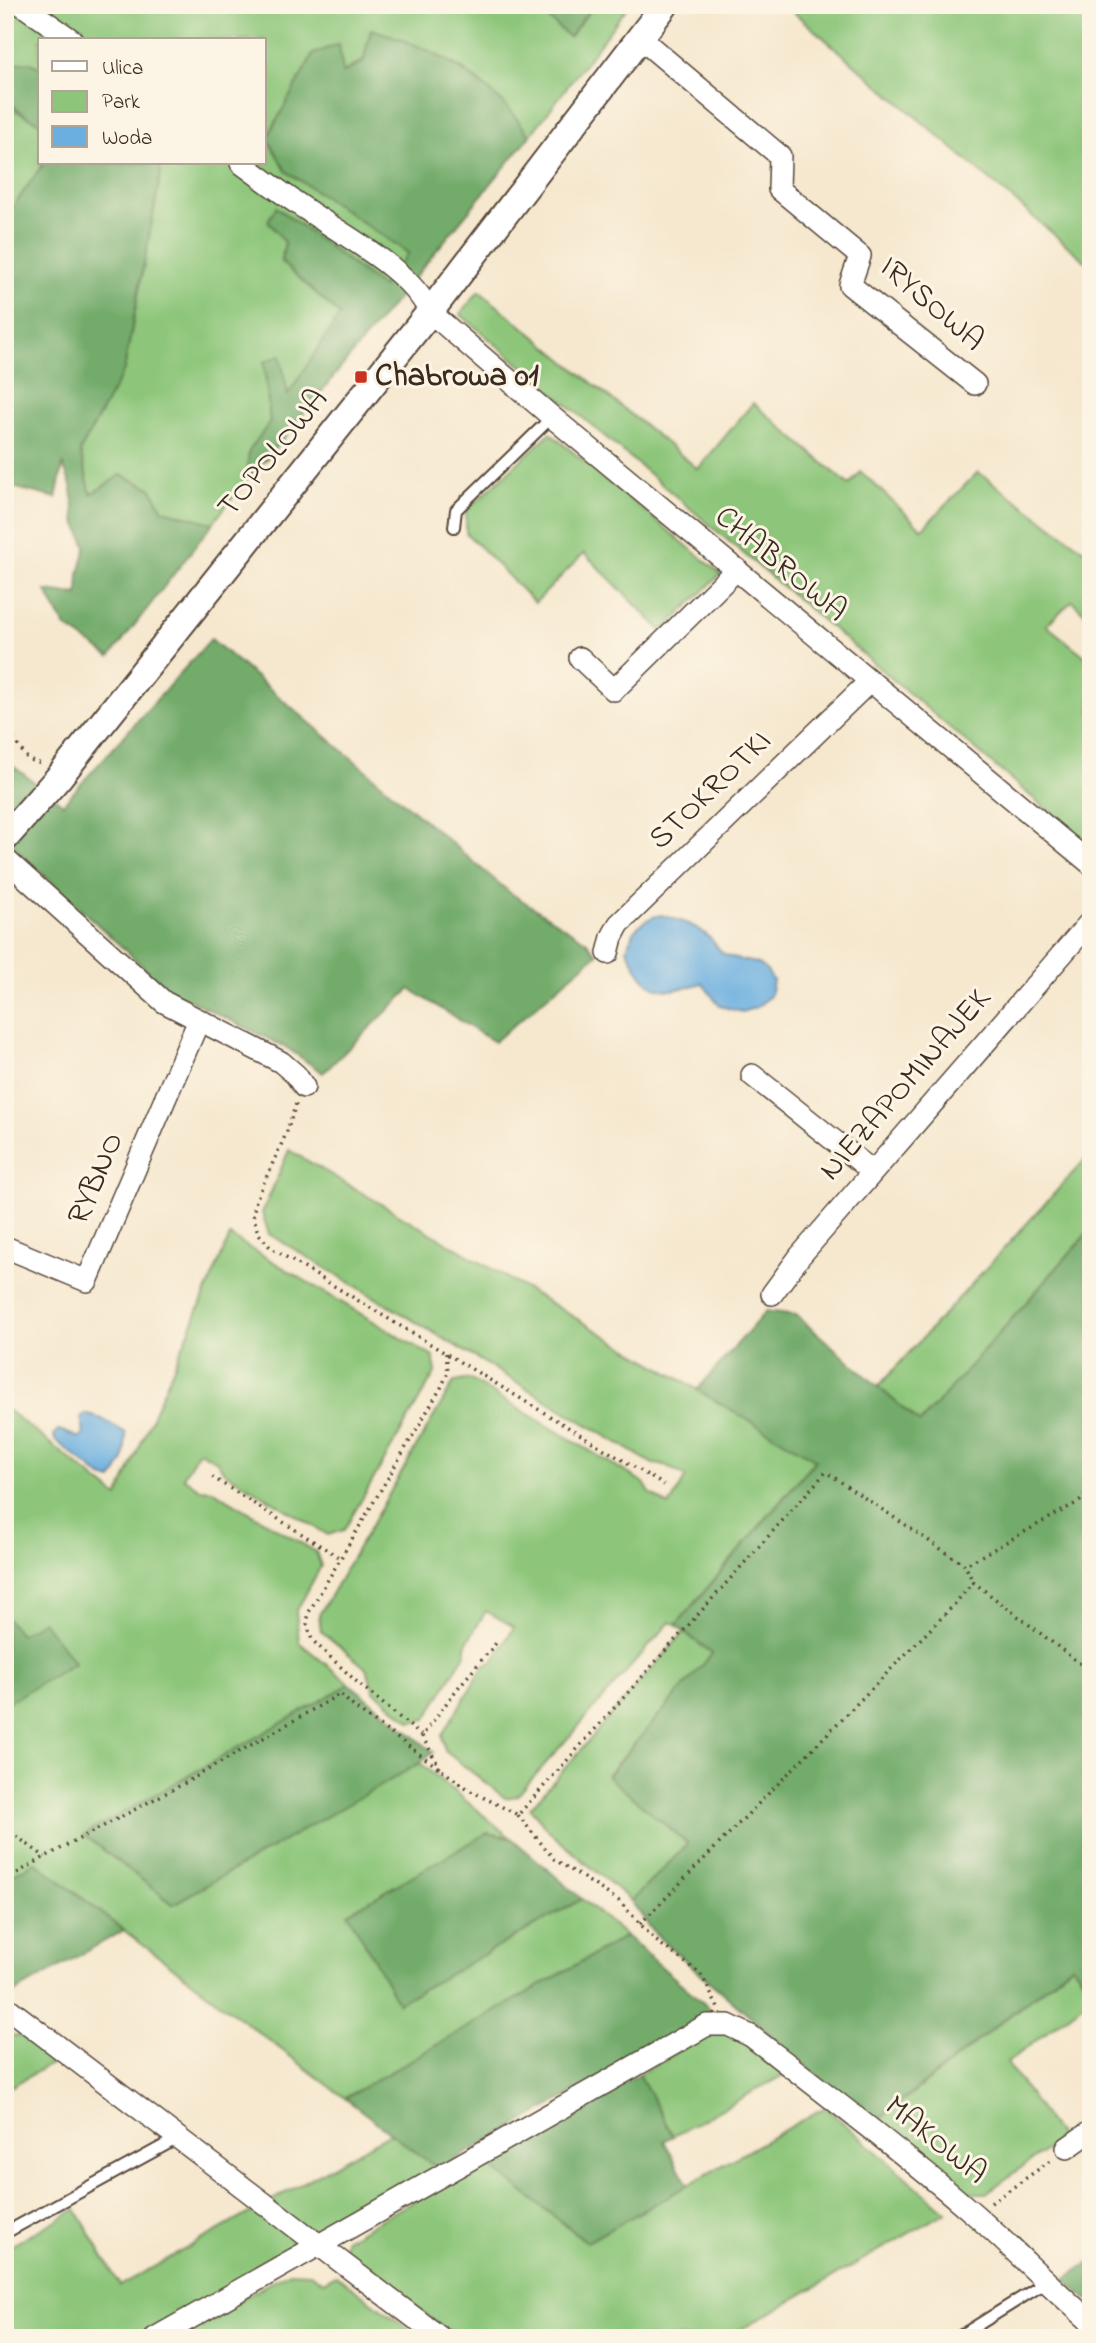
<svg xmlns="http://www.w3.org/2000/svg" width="1096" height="2343" viewBox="0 0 1096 2343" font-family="'Indie Flower',sans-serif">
<rect width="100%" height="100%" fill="#fcf5e5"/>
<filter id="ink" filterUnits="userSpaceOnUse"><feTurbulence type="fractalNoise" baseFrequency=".0143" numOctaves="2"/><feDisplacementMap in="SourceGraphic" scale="14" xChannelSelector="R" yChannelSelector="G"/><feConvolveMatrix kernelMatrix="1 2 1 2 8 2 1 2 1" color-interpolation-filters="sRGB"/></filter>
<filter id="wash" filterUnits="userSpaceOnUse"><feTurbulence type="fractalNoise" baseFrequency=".00686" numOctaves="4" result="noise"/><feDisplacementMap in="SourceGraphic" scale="28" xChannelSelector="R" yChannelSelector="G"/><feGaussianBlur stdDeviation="1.57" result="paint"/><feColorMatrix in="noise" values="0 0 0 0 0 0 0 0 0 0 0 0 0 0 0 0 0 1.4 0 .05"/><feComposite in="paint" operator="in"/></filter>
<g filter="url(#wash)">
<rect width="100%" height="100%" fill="#f6e8cf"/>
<!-- green -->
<g fill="#8dc67a" stroke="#64784c" stroke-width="2">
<polygon points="5,5 549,5 550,19 569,37 594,5 629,5 530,136 503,103 462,68 400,38 342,73 286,171 409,253 382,287 277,208 285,243 281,262 341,315 287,396 280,356 264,362 270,422 249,451 246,480 213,523 162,510 151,488 91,494 80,451 124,370 161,172 158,163 264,163 264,40 40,40 40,68 31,63 5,63"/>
<polygon points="785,5 1091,5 1091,266"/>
<polygon points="5,94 16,111 40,123 40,163 44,163 5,218"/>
<polygon points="479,291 698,469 753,403 849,485 861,472 922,529 978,472 1091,555 1091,619 1072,601 1046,625 1091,661 1091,847 460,314"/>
<polygon points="550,433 721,574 662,631 584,553 535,603 466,533 466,511"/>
<polygon points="289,1150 816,1459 676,1625 670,1622 517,1796 505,1798 445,1751 442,1735 484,1666 494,1660 514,1627 486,1611 467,1642 465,1654 426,1719 411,1722 374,1691 367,1669 321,1631 319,1615 454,1382 469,1379 644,1483 650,1493 669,1506 686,1477 665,1465 653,1464 269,1234 262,1213"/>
<polygon points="1091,1153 1091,1229 920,1423 877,1388"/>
<polygon points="230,1236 433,1357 436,1371 344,1530 328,1535 224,1472 217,1461 199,1451 183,1477 200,1489 212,1490 316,1552 321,1566 296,1612 299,1642 350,1684 84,1835 173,1904 420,1763 510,1837 487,1833 398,2003 582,1899 626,1936 345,2098 35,1863 5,1879 5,1704 74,1663 20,1635 5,1616 5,1408 118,1497"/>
<polygon points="684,1632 713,1654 607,1775 688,1844 631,1901 554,1836 530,1808"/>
<polygon points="1073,1965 1091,1989 1091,1998 1007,2063 1061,2139 986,2193 964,2193 879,2120"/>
<polygon points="716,2030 741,2035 785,2074 673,2136 639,2074"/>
<polygon points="22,2035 56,2061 5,2090 5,2036"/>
<polygon points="825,2107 946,2212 726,2338 458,2338 343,2253 345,2240 484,2161 587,2242"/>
<polygon points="391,2133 438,2169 138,2338 14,2338 5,2331 5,2249 76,2209 120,2286"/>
<polygon points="289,2272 310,2273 323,2282 336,2275 421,2338 172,2338"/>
</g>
<!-- forest -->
<g fill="#72ab6a" stroke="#566a44" stroke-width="2">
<polygon points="549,5 594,5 569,37 549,19"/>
<path d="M371,29C420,43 465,66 502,102C512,112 521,124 530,136L268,457L246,480L249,451L270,422L264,362L280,355L288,395L340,315L281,262L285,243L268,221L276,207L382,287L408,253L286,171L267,138L313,54L339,44L343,73L363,62Z"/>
<path d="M5,63H31L40,68V123C5,105 5,101 5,63Z"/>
<polygon points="44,163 158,163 161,172 124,370 80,451 91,494 121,475 151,488 163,510 213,523 110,657 65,626 46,591 78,595 79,574 86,547 75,519 72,488 63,465 56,498 5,485 5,218"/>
<polygon points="211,639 509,892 586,941 597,954 494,1042 410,989 323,1073 287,1048 167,989 5,839 5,760 63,804"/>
<polygon points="1091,1229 1091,1989 1072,1965 873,2124 655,1934 631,1901 688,1844 607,1776 712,1654 676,1625 816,1460 697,1390 766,1311 796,1315 920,1423"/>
<polygon points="5,1616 20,1635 43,1621 75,1663 5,1704"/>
<polygon points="350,1684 433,1752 420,1763 173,1904 84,1835"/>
<polygon points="487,1833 510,1837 582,1899 398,2003 348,1913"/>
<polygon points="35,1862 124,1930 5,1998 5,1879"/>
<polygon points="626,1936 715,2013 438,2169 345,2098"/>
<polygon points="639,2074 673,2136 664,2141 688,2185 587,2242 484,2161"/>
<polygon points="1091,2261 1091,2302 1064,2279"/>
</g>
<!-- water -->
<g fill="#6aafe0" stroke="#526c7f" stroke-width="2">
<path d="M661,915C679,920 696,925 710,938C715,943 718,950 724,954C746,967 759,953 773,981L770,996L757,1007L742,1012L720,1006L702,983C656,997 648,992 627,949C632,930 641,919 661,915Z"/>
<polygon points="85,1414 102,1419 126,1433 124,1460 112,1480 102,1477 55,1440 54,1435 59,1430 80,1438 84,1433 81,1417"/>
</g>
</g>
<g filter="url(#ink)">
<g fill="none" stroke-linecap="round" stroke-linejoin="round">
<defs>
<g id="service">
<polyline points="454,527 456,510 552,417"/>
<polyline points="5,2233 178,2138"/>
<polyline points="957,2338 1045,2283"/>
</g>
<g id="minor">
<polyline points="22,5 72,40"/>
<polyline points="640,38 780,156 779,189 860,256 850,285 975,384"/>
<path d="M241,163C263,179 284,195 307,210C347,238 408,268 430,312L552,417L1091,864"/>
<polyline points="580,658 614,690 737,569"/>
<polyline points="5,859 164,1002 281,1062 296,1075 304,1087"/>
<polyline points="608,953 612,937 619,924 870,681"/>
<polyline points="752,1075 872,1171"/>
<polyline points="5,1247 87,1281 199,1020"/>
<polyline points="772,1294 800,1256 1091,921"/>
<polyline points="5,2006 441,2338"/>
<polyline points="1067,2148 1091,2131"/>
<path d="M155,2338L707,2025H728L751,2036C826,2094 901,2151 973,2213C1013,2248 1050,2287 1091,2322"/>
</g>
<polyline id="tertiary" points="5,838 60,776 430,312 665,5"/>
</defs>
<!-- service casing -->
<use href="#service" stroke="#574639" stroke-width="14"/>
<!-- minor casing -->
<use href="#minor" stroke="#574639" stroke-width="24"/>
<!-- tertiary casing -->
<use href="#tertiary" stroke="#574639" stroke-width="30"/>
<!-- path -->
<g stroke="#574639" stroke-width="3.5" stroke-dasharray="2 5" stroke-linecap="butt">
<polyline points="5,728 28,759 41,764"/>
<polyline points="296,1104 286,1134 256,1200 253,1214 258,1233 271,1248 664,1485"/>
<polyline points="446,1353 448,1372 442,1386 309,1612 307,1624 312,1640 358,1683 422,1736 457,1689 497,1642"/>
<polyline points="212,1477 340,1558"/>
<polyline points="973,1582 1091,1672"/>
<polyline points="422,1736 440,1768"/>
<polyline points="518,1815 554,1859 619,1901 655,1940 701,1974 718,2008"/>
<polyline points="5,1828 45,1857"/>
<polyline points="5,1880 45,1857 183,1784 340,1694 355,1708 471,1791 518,1815 826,1472 965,1565 1080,1501 1091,1488"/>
<polyline points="640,1924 953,1606 973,1582 965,1565"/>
<polyline points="991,2203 1053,2159"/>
</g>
<!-- service -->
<use href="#service" stroke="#fff" stroke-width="10"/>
<!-- minor -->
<use href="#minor" stroke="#fff" stroke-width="21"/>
<!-- tertiary -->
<use href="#tertiary" stroke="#fff" stroke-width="26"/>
</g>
</g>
<!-- markers -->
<rect fill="#c8321e" stroke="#fcf5e5" stroke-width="2.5" x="354" y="370" width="14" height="14" rx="3.5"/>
<g text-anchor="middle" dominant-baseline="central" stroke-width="6" stroke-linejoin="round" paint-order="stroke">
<!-- street labels -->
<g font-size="32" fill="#3b2a1e" stroke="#fcf5e5">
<text transform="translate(931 305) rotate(41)">IRYSOWA</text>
<text transform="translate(274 454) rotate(-51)">TOPOLOWA</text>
<text transform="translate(780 565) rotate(40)">CHABROWA</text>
<text transform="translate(711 791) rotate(-44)">STOKROTKI</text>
<text transform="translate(906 1085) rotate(-49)">NIEZAPOMINAJEK</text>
<text transform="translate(97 1179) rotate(-67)">RYBNO</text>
<text transform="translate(935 2141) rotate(39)">MAKOWA</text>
</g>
<!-- poi labels -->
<g font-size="32" font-weight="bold" fill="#3b2a1e" stroke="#fcf5e5" text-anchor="start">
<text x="375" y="377">Chabrowa 01</text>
</g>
</g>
<!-- margin -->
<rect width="1096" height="2343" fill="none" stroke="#fcf5e5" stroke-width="28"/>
<!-- legend -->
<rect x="38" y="38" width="228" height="126" fill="#fcf5e5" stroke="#afa495" stroke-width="2"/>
<rect x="52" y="61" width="35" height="10" fill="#ffffff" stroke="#afa495" stroke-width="2"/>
<text x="102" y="74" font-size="21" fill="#3b2a1e">Ulica</text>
<rect x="52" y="91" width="35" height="21" fill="#8dc67a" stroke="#afa495" stroke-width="2"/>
<text x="102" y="108" font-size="21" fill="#3b2a1e">Park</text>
<rect x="52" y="126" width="35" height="21" fill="#6aafe0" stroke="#afa495" stroke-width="2"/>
<text x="102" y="144" font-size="21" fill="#3b2a1e">Woda</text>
</svg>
